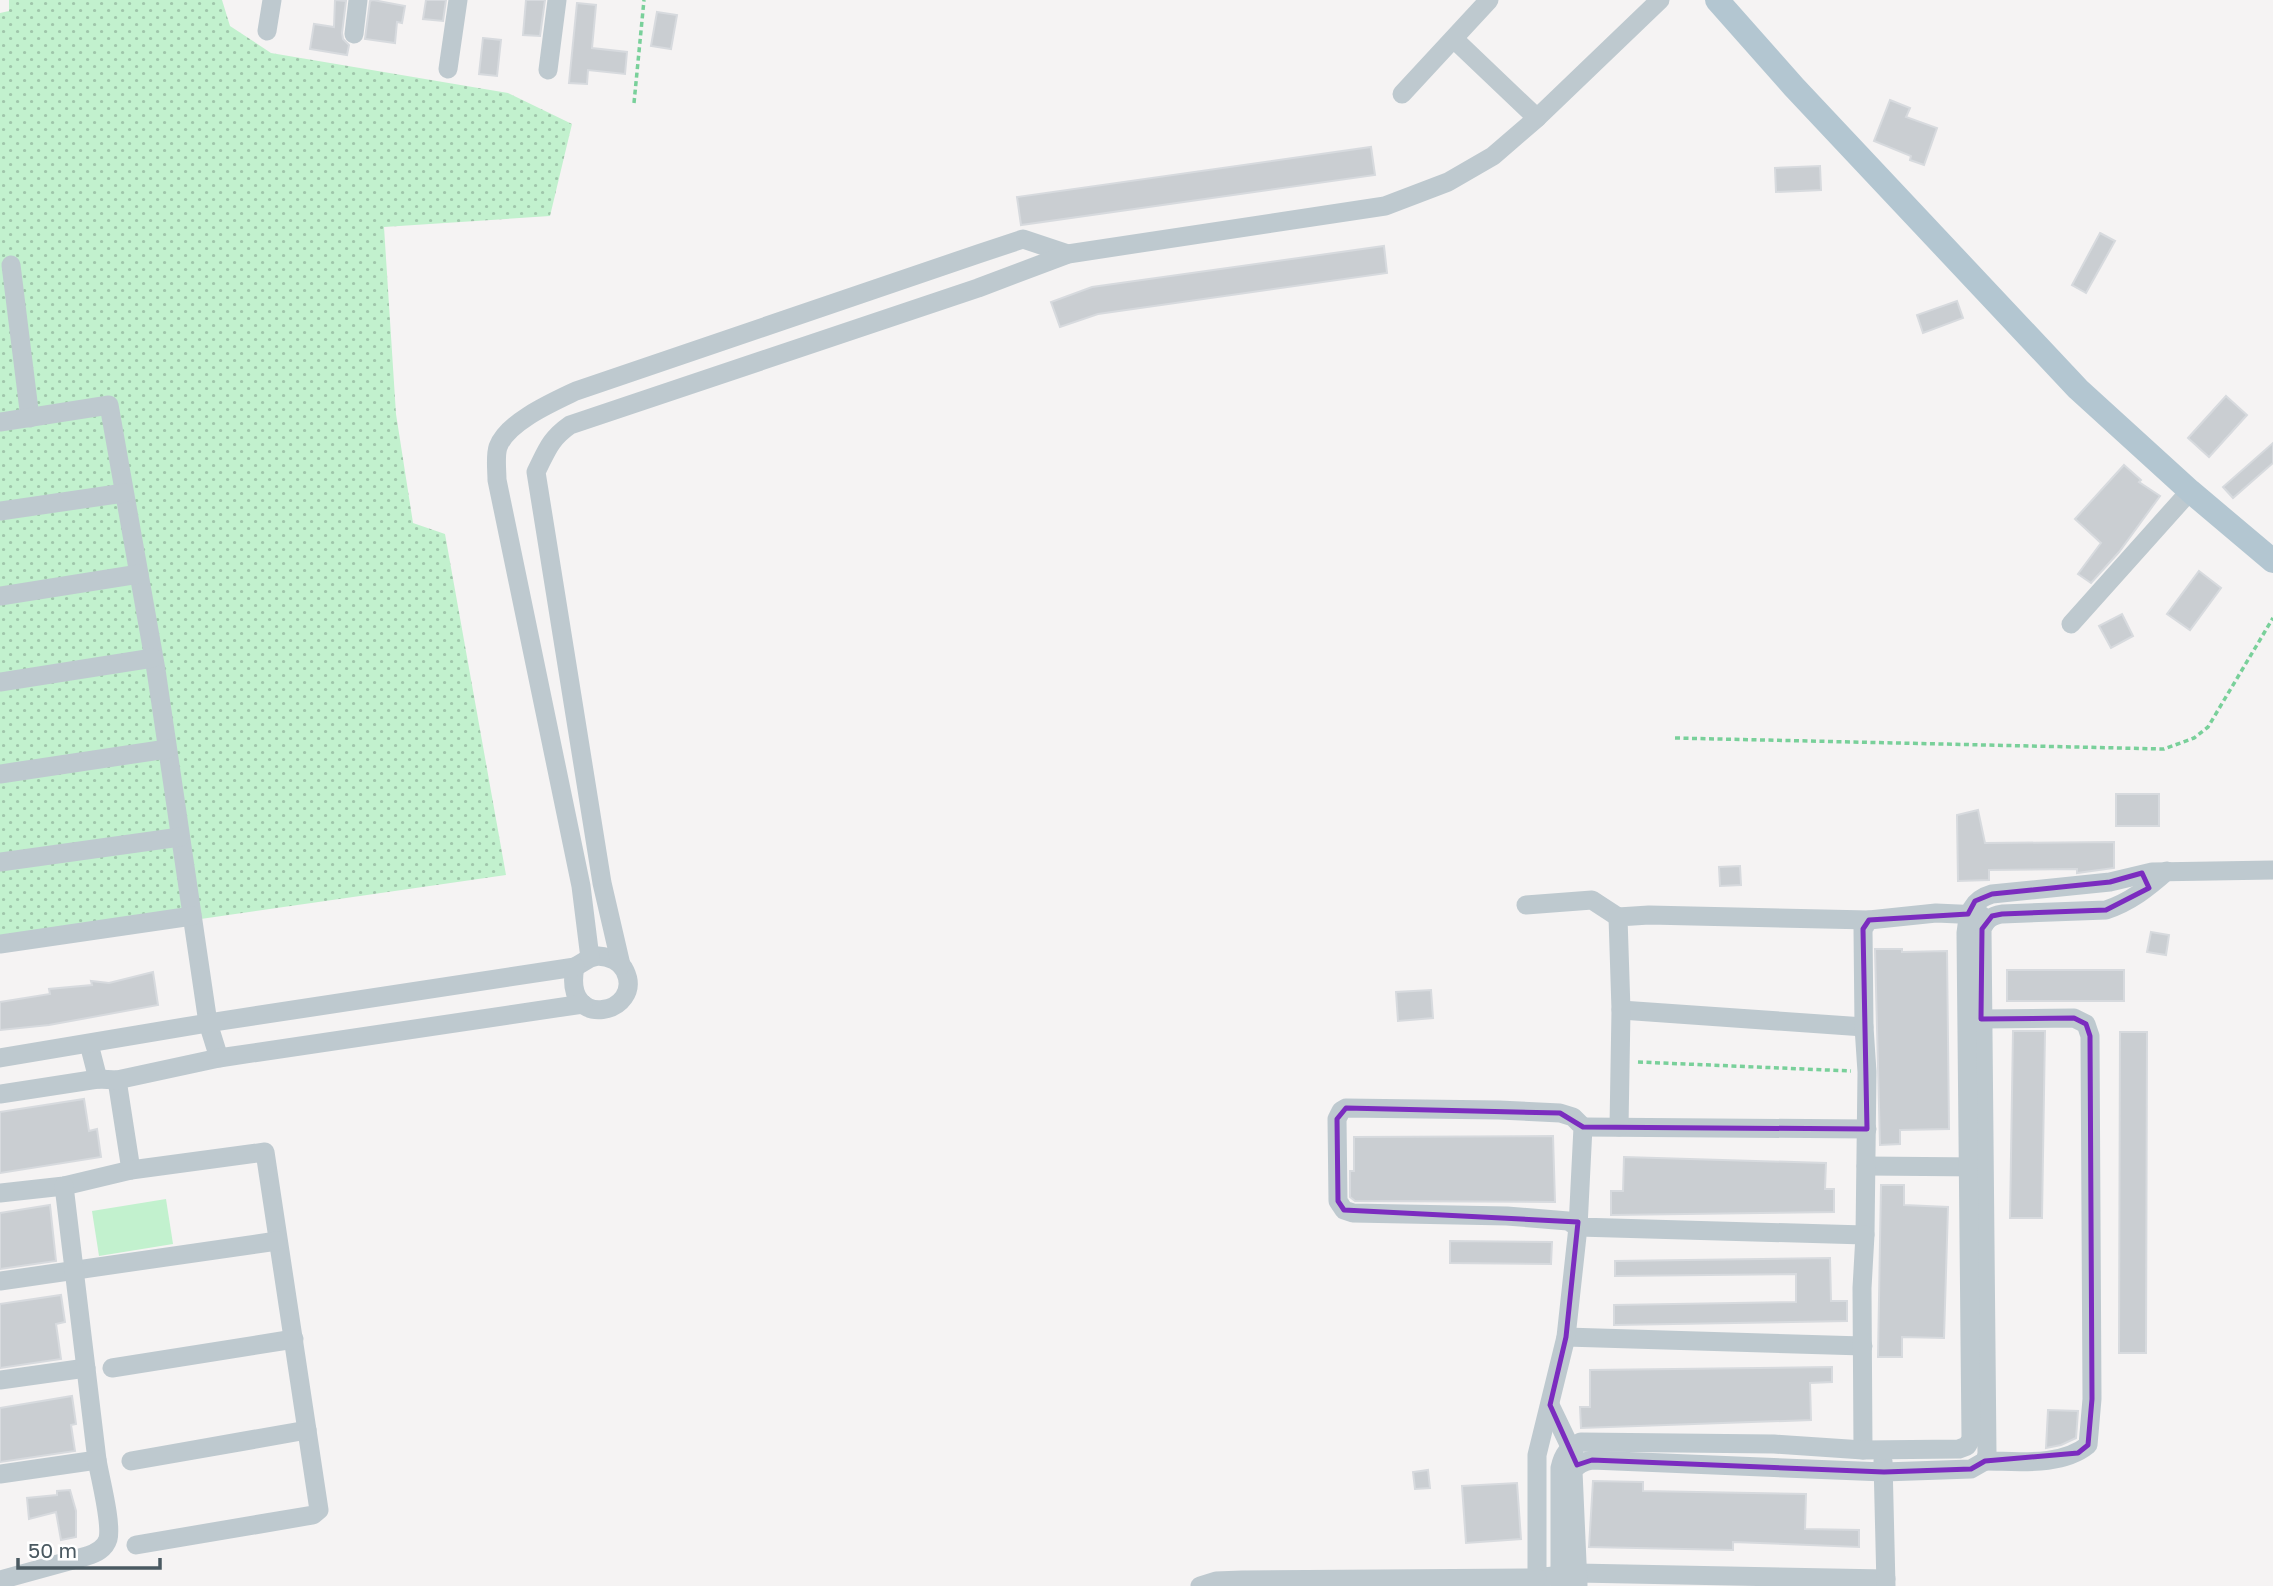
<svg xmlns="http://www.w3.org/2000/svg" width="2273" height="1586" viewBox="0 0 2273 1586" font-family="'Golos Text',sans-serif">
<defs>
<pattern id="grass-dots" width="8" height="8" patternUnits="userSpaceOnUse" patternTransform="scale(1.75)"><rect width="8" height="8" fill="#c2f1ce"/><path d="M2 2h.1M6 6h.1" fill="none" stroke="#a0c6ab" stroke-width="1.8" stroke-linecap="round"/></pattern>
</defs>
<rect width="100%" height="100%" fill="#f5f3f3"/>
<!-- grass -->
<polygon fill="url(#grass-dots)" points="9,0 222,0 230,26 271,53 508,93 572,124 550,216 384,227 396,414 413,523 445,534 506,875 0,948 0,13 9,11"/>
<!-- pitch -->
<polygon fill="#c2f1ce" points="166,1199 173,1244 99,1256 92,1211"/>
<!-- building -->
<g fill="#caced2" stroke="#d7dade" stroke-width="2">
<polygon points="335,0 346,1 342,33 343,39 349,45 347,55 310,49 314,24 334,27"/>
<polygon points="373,0 405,6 402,23 397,22 395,43 365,39 370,1"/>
<polygon points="426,0 446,0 443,21 423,19"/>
<polygon points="526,0 545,0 540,36 523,35"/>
<polygon points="577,3 596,5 592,48 627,52 625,74 588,70 587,84 569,83"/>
<polygon points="657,12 677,15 671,49 651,46"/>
<polygon points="483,38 501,40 497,76 479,74"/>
<polygon points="1890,100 1910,108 1906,117 1937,128 1924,165 1910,160 1911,156 1874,141"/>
<polygon points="1371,147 1375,175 1021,225 1017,197"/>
<polygon points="1820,166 1821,190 1776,192 1775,168"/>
<polygon points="2100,233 2115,241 2086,293 2072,285"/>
<polygon points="1384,246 1387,273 1098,314 1060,327 1051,302 1092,287"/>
<polygon points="1957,301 1963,318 1923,333 1917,315"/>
<polygon points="2226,396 2247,415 2209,457 2188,438"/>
<polygon points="2273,443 2273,463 2233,498 2223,487"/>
<polygon points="2124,465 2141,480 2139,482 2160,496 2119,552 2091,583 2078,574 2101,543 2075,519"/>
<polygon points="2199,571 2221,588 2190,630 2167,614"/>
<polygon points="2122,614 2133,636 2111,648 2099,626"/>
<rect x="2116" y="794" width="43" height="32"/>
<polygon points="1978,810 1985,843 2114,842 2114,868 2077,873 2077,869 1989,870 1989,880 1958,881 1957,815"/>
<polygon points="1740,866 1741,885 1720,886 1719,867"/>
<polygon points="2151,932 2169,935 2166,955 2147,952"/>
<polygon points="1875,949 1902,949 1902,952 1947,951 1949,1129 1900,1130 1900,1144 1880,1145"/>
<rect x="2007" y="970" width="117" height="31"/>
<polygon points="153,972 158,1005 49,1025 0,1030 0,1002 50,994 49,989 92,985 91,981 109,983"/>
<polygon points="1431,990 1433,1018 1398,1021 1396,992"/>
<polygon points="2013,1031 2045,1031 2042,1218 2010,1218"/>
<polygon points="2120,1032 2147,1032 2146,1353 2119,1353"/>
<polygon points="84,1099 89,1131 97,1129 101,1157 0,1173 0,1112"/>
<polygon points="1553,1136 1555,1202 1355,1201 1350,1197 1350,1171 1354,1171 1354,1137"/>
<polygon points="1624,1157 1826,1163 1825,1189 1834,1189 1834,1212 1611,1215 1611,1191 1623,1191"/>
<polygon points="1881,1185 1904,1185 1904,1205 1948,1207 1944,1338 1902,1337 1902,1357 1878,1357"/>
<polygon points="50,1205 56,1261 0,1269 0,1213"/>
<polygon points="1450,1241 1552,1242 1551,1264 1450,1263"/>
<polygon points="1830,1258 1831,1301 1847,1301 1847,1321 1614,1325 1614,1305 1796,1302 1796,1274 1615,1276 1615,1261"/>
<polygon points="61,1295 65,1322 56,1324 61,1359 0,1368 0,1304"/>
<polygon points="1832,1367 1832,1382 1810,1383 1811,1420 1581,1428 1580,1407 1590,1407 1590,1370"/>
<polygon points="72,1396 76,1424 71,1425 75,1451 0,1462 0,1408"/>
<polygon points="2048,1410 2078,1411 2076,1438 2061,1445 2046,1448"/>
<polygon points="1428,1470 1430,1488 1415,1489 1413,1472"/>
<polygon points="1593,1481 1643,1482 1643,1491 1806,1494 1805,1529 1859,1530 1859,1547 1733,1542 1733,1550 1589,1547"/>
<polygon points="1517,1483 1521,1539 1466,1543 1462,1486"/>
<polygon points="70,1490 76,1511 76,1537 61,1540 56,1512 29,1519 27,1498 57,1495 57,1491"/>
</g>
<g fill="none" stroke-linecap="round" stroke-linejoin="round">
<!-- path -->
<g stroke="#79d09a" stroke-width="3.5" stroke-dasharray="5 3.5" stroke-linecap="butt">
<polyline points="634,103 644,0"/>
<polyline points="1675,738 2164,749 2194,738 2208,727 2273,618"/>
<polyline points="1638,1062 1851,1071"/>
</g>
<!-- minor -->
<g stroke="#bec9cf" stroke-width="19">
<polyline points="267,31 272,0"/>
<polyline points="354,34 358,0"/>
<polyline points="1454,39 1537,118"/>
<polyline points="448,69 458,0"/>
<polyline points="548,70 557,0"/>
<polyline points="1402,94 1489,0"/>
<polyline points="11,265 30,418"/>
<polyline points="0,422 109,405 156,670 208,1023 219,1058"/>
<polyline points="0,511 124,493"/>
<polyline points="0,596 139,574"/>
<polyline points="2071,624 2190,491"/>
<polyline points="0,682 153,658"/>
<polyline points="0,774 167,749"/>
<polyline points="0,862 180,837"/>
<polyline points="1526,905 1592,900 1618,917"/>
<polyline points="0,944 192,916"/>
<path d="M598,956C609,957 620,960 625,971C645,1013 562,1033 575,967L590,958Z"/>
<path d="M590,958L581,886L497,480C497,471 495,456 498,447C507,422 553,402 576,391L978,254L1023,239L1068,254"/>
<path d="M621,965L602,883L536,472C547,450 550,439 570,425L978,288L1068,254L1385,206L1448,182L1493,156L1537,118L1660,0"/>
<polyline points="1621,1010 1864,1027"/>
<path d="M1981,1019L2074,1018L2086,1024L2090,1036L2092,1399L2088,1445C2061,1467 2017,1461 1985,1461"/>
<polyline points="89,1044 98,1079"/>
<polyline points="0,1058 208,1023 575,967"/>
<polyline points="117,1080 131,1170"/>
<polyline points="0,1094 98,1079 117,1080 219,1058 583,1004"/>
<polyline points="1583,1127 1867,1129"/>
<polyline points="1619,1127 1621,1010 1618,917 1649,915 1869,920"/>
<polyline points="1866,1166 1981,1167"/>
<polyline points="0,1193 64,1186 131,1170 265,1152 319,1510 313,1515 136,1545"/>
<polyline points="1865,1235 1867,1072 1864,1027 1863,929 1869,920 1936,913 1981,915"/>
<polyline points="0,1281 277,1241"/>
<polyline points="1566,1337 1863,1346"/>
<polyline points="112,1368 294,1339"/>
<polyline points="0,1380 86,1368"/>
<polyline points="1550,1405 1575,1457"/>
<polyline points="1863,1450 1862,1288 1865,1235 1578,1227 1568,1221 1507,1216 1353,1213 1344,1210 1338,1201 1337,1119 1341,1111 1346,1108 1499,1110 1560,1113 1573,1117 1583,1127 1578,1227 1566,1337 1537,1455 1537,1578 1577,1573 1886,1579"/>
<polyline points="131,1461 307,1430"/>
<polyline points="1883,1461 1886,1586"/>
<polyline points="0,1474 97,1460 64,1186"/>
<path d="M0,1580L87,1556C96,1553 105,1549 108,1539C112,1523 100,1478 97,1460"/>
<path d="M1578,1585L1573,1471C1578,1464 1583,1462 1592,1460L1884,1472L1971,1469L1985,1461L1987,1454L1982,929C1987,919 1991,916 2002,914L2106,910C2130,902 2148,888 2167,871"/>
<polyline points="1200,1586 1216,1581 1242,1580 1537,1578"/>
<path d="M1560,1586V1468C1563,1454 1568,1448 1581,1442L1774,1444L1863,1450L1959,1449L1967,1446L1971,1439L1966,933C1968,914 1971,900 1992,894L2110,882L2152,872L2273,870"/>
</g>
<!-- major -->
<polyline stroke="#b3c6d1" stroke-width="24" points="1717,0 1794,87 2078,389 2190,491 2273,561"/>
</g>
<!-- marked area -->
<path fill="none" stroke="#7b2cbf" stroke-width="5" stroke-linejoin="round" d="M2142,873L2149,888L2106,910L2002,914L1992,916L1982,929L1981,1019L2074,1018L2086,1024L2090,1036L2092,1399L2088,1445L2078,1453L1985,1461L1971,1469L1884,1472L1592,1460L1577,1465L1550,1405L1566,1337L1578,1222L1344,1210L1338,1201L1337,1119L1346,1108L1560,1113L1583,1127L1867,1129L1863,929L1869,920L1968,914L1975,901L1992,894L2110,882Z"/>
<!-- scale -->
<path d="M18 1558v10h142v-10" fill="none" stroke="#4a5961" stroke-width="3.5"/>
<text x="28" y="1558" font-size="21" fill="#4a5961" stroke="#ffffff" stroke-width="5" paint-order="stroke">50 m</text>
</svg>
